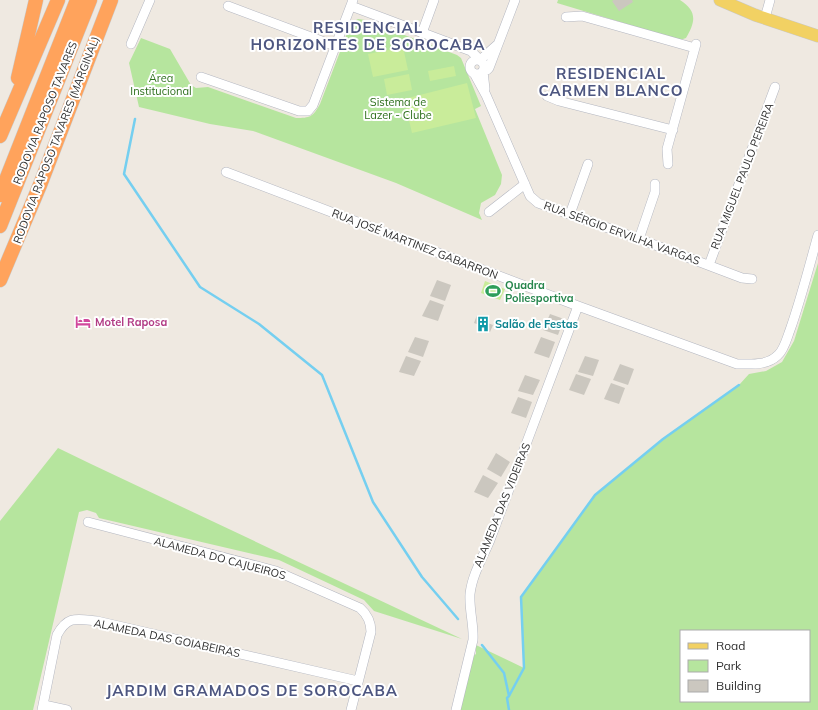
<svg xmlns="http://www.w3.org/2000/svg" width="818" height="710" font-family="Mulish,sans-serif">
  <rect width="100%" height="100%" fill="#efe9e1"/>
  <path fill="#b6e59e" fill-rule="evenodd" d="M558,0h122c17,11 16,21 6,38l-6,2 -123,-37z
    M358,19l7,1 92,35 4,3 20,48 -6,3 27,66 -1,9 -6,11 -14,8 -2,10 3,7 -86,-37 -143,-52 -43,-7 -71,-17 -10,-44 12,-25 29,11 21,36 5,3 12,-1 88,31c14,0 17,-1 24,-14l31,-81z
    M818,263v447h-358l12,-53 4,-3v-9l48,23 -3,-71 74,-102 68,-56 76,-54 10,-11 17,-3 16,-9 12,-21zM681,631h128v70h-128z
    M58,448l33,16 371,175 -88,-28 -10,-11 -85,-40 -180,-42 -3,-5 -9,-3 -8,2 -46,198h-33v-189z"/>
  <path fill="#c9ec9a" d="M403,47l5,23 -35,7 -5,-23z
    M454,66l2,10 -26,5 -2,-10z
    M409,74l3,16 -25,5 -3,-16z
    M467,83l9,35 -64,15 -8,-34z
    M485,281l20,8 -5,11 -19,-7z"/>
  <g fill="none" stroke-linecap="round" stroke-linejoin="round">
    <path stroke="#75cff0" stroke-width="2.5" d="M135,119l-11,55 76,113 59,37 63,51 51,127 49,75 36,42
      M482,645l22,28 5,23 -2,2 2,12
      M509,696l15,-28 -3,-71 32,-44 42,-58 68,-56 76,-54"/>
  </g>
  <path fill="#cbc7bf" d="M614,0h18l1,2 -14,9 -7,-10z
    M437,280l14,5 -6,16 -15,-5z
    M430,300l14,5 -6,16 -16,-5z
    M550,314l14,5 -6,16 -15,-5z
    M477,315l10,4 -2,3 8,3 -3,7 -6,-2 1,-3 -11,-4z
    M415,337l14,4 -6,16 -15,-5z
    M541,337l14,5 -6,16 -15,-5z
    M406,356l15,5 -7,15 -15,-4z
    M585,356l14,4 -6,16 -15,-4z
    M620,364l14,5 -6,16 -15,-5z
    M576,374l15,5 -7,16 -15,-5z
    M525,375l15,5 -7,15 -15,-4z
    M611,383l14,5 -6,16 -15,-5z
    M518,397l14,5 -6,16 -15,-5z
    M496,453l14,9 -9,15 -14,-8z
    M483,475l15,8 -10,15 -14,-6z"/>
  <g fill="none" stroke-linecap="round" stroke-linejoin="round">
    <g stroke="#b4b7c1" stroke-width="10">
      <path id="minor" d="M228,6l107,40
        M351,6l120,45 9,9 18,-16
        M566,17l16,-1 113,32
        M765,18l5,-18
        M422,33l12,-33
        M131,44l19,-44
        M470 67a7 7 0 1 1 14 0a7 7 0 1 1-14 0Z
        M474,73l12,22 44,101 8,7 101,36 103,39 10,1
        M201,77l98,34h9l5,-6 40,-105
        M485,89l-2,-18 4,-1 2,-2 26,-68
        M547,96l12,5 114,29
        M668,164l-1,-15 29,-105
        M226,172l352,134 159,58c14,0 30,2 41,-9 6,-5 9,-17 12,-25 11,-31 19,-63 28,-95
        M489,212l36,-28
        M570,214l18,-50
        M639,239l16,-47v-8
        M709,265l66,-178
        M88,522l188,49 84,37c8,7 11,14 11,24l-20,78
        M44,705l23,5
        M42,710l15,-75c11,-20 20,-16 40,-14l261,60
        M456,710l17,-70c1,-15 -4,-30 -3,-46 2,-19 13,-37 20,-54l88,-234"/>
    </g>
    <g stroke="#c9c9c9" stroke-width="13">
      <path id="major" d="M720,0l35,15 63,21"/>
    </g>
    <g stroke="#c9c9c9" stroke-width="15">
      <path id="highway" d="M18,78l18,-78
        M0,136l58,-136
        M0,195l77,-195
        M0,226l90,-226
        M0,280l40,-95 71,-185"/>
    </g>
    <use href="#minor" stroke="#fff" stroke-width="9"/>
    <use href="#major" stroke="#f2d163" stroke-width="12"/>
    <use href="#highway" stroke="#ffa35c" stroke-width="14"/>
  </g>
  <defs>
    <g id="stadium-bare" transform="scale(1.2)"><path d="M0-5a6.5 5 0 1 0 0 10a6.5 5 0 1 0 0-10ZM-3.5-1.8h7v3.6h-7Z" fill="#2e9e5b" stroke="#fff" stroke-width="2.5" paint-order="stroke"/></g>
    <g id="hotel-bare" transform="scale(1.2)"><path d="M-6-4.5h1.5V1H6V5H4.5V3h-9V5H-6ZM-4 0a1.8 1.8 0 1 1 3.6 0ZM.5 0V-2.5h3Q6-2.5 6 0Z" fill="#d1479c" stroke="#fff" stroke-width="2.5" paint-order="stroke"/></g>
    <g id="building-bare" transform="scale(1.2)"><path d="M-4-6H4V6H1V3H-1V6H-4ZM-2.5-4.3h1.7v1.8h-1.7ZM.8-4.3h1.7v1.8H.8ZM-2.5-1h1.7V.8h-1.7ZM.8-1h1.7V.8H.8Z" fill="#0f9aa8" stroke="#fff" stroke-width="2.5" paint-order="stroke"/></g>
  </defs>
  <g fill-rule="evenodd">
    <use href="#stadium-bare" x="493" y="291"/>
    <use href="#hotel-bare" x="83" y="322"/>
    <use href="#building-bare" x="483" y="324"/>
  </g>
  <g text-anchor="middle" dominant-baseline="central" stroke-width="4" stroke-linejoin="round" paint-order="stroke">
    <g font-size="11" fill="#2c6e1b" stroke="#fff">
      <text x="161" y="78">Área<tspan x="161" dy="13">Institucional</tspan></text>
      <text x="398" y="102">Sistema de<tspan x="398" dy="13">Lazer - Clube</tspan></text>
    </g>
    <g font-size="11" fill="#2e2e2e" stroke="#fff">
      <text transform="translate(45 113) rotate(-68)">RODOVIA RAPOSO TAVARES</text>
      <text transform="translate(56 140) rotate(-69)">RODOVIA RAPOSO TAVARES (MARGINAL)</text>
      <text transform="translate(742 176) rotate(-69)">RUA MIGUEL PAULO PEREIRA</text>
      <text transform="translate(622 233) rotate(20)">RUA SÉRGIO ERVILHA VARGAS</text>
      <text transform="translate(415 244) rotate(21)">RUA JOSÉ MARTINEZ GABARRON</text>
      <text transform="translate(502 505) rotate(-68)">ALAMEDA DAS VIDEIRAS</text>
      <text transform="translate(220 558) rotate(15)">ALAMEDA DO CAJUEIROS</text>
      <text transform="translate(167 638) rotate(12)">ALAMEDA DAS GOIABEIRAS</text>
    </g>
    <g font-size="11" font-weight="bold" fill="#27864d" stroke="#fff" text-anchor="start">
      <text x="505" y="285">Quadra<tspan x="505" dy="13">Poliesportiva</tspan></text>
    </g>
    <g font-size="11" font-weight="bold" fill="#b23c85" stroke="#fff" text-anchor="start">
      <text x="95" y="322">Motel Raposa</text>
    </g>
    <g font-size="11" font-weight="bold" fill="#0d838f" stroke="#fff" text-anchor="start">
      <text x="495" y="324">Salão de Festas</text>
    </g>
    <g font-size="15" font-weight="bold" letter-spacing="1" fill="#4d5680" stroke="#fff">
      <text x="368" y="27">RESIDENCIAL<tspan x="368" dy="17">HORIZONTES DE SOROCABA</tspan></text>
      <text x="611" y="73">RESIDENCIAL<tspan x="611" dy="17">CARMEN BLANCO</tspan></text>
      <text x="252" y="690">JARDIM GRAMADOS DE SOROCABA</text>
    </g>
  </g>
  <rect x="680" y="630" width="130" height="72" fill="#ffffff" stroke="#ababab"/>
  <rect x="688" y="643" width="20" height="6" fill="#f2d163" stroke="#ababab"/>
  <text x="716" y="650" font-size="12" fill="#2e2e2e">Road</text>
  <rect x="688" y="660" width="20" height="12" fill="#b6e59e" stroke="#ababab"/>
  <text x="716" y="670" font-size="12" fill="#2e2e2e">Park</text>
  <rect x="688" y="680" width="20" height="12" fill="#cbc7bf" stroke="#ababab"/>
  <text x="716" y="690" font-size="12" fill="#2e2e2e">Building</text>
</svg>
